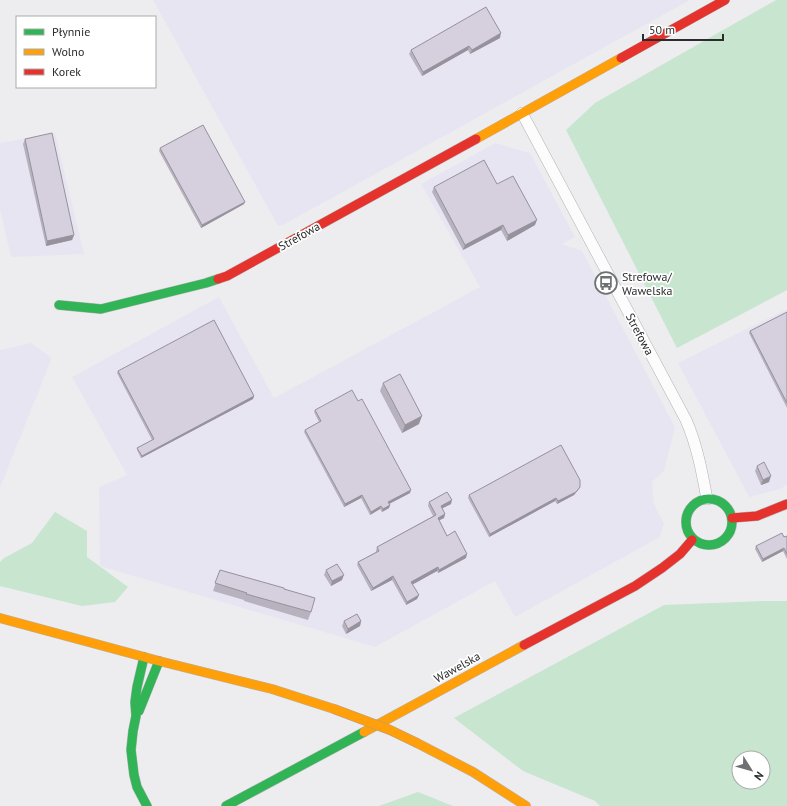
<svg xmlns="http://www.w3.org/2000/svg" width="787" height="806" font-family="'PT Sans',sans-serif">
  <rect width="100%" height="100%" fill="#ededef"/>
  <path fill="#e8e5f2" d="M153,0h537l-407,225 -5,1z
    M55,133l29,121 -73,3 -11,-47v-67z
    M495,143l35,10 45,84 -13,7 20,7 93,176 -11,44 -12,11 2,22 10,20 -4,13 -145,80 -20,-36 -120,66 -275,-81 -1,-79 28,-12 -55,-98 147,-80 55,101 206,-111 -59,-103z
    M787,309v176l-7,4 -31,8 -71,-134z
    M31,343l21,15 -52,130v-138z"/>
  <path fill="#c7e5cf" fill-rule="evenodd" d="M776,0h11v290l-110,58 -111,-218 29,-27z
    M55,512l32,19v26l41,30 -13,15 -33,4 -82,-20v-24l4,-4 28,-15z
    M764,601h23v205h-187l-5,-5 -72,-30 -69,-53 210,-113zM739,758h24v24h-24z
    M418,792l35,14h-74z"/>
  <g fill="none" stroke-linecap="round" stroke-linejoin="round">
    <g stroke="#b3b3b4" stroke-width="12">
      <path id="street" d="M522,113l164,307c11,25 16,52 21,79"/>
    </g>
    <g stroke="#b3b3b4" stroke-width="10">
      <path id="fast" d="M59,305l42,4 105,-26 12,-4
        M686 522a23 23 0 1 1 46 0a23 23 0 1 1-46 0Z
        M144,657l-7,30 -2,15 1,14 -3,15 -2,19 3,25 3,12 10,19
        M139,711l20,-50
        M226,806l138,-74"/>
    </g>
    <g stroke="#b3b3b4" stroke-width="10">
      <path id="slow" d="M476,139l145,-81
        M0,618l159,43 113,28 62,20
        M364,732l160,-87
        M417,743l56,29 53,34"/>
    </g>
    <g stroke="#b3b3b4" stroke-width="10">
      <path id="jam" d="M621,58l104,-58
        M218,279l9,-3 249,-137
        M732,518l25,-2 30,-12
        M524,645l111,-59 27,-18 18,-14 12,-14"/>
    </g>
    <use href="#street" stroke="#fcfcfd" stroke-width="11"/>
    <use href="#fast" stroke="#30b455" stroke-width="9"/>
    <use href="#slow" stroke="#ff9f0a" stroke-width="9"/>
    <use href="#jam" stroke="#e5322d" stroke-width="9"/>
    <g stroke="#a99e99" stroke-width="10" stroke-linecap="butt">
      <path id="slow-bridge" d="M334,709l56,21 27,13"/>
    </g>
    <use href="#slow-bridge" stroke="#ff9f0a" stroke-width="9"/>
  </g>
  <path fill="#b8b2be" d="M500,38l-30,16 -2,-4 -46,26 -13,-22 2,-4z
    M25,139l49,96 -2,5 -26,6 -23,-102z
    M160,148l84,56 -43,24 -42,-77z
    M497,184l38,41 -28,16 -6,-11 -38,20 -31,-58 2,-5z
    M787,312v96l-38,-75 1,-2z
    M118,371l136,25 -1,3 -112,59 -4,-8v-2l15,-8 -35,-67z
    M383,383l36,41 -17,9 -22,-42z
    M315,410l95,83 -21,11 1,1 -1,3 -7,4 -2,-3 -10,6 -9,-17 -17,9 -40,-75 1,-2 14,-8 -5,-10z
    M757,466l12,16 -8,3 -6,-14z
    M578,490l-4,5 -17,9 -2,-3 -66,36 -21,-39 1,-3z
    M429,502l22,2 -9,4 3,6 -1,4 -5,2 8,16 19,22 -28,15 -1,-2 -25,13 7,11 -2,4 -11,6 -14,-25 -21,11 -14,-26 1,-3 18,-10v-1l1,-4 56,-31 -5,-10z
    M787,536v23l-4,-8 -21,11 -7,-13 1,-3 28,-9z
    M220,570l64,19 27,23 -3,8 -64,-19v-1l-31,-9z
    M326,570l16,10 -11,6 -7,-11z
    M344,621h17l-1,5 -14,8 -4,-8z"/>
  <path fill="#96919b" d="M501,33l-1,5 -30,16 2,-4z
    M469,46l-1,4 -46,26 1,-4z
    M245,202l-1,2 -43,24 1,-3z
    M537,220l-2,5 -28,16 1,-6z
    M503,225l-2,5 -38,20 2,-5z
    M74,235l-2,5 -26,6 1,-5z
    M254,396l-1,3 -112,59 1,-2z
    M422,416l-3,8 -17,9 3,-8z
    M771,476l-2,6 -8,3 2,-5z
    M580,487l-2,3 -4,5 -17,9 1,-3z
    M411,490l-1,3 -23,12 1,-3z
    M362,495l-1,3 -17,9 1,-3z
    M556,498l-1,3 -66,36 1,-3z
    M452,500l-1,4 -12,6 2,-4z
    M390,505l-1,3 -7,4 1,-3z
    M381,506l-1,3 -10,6 1,-3z
    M445,514l-1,4 -8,4 2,-4z
    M784,548l-1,3 -21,11 1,-3z
    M467,554l-1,4 -28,15 1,-3z
    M438,567l-1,4 -27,15 1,-4z
    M344,575l-2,5 -11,6 1,-5z
    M393,576l-1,4 -21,11 2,-3z
    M419,595l-2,4 -11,6 1,-3z
    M361,621l-1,5 -14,8 2,-5z"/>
  <path fill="#d6cfdd" stroke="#96919b" d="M486,7l15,26 -29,17 -3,-4 -46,26 -12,-22z
    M203,125l42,77 -43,23 -42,-77z
    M52,133l22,102 -27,6 -22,-102z
    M484,160l13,24 16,-8 24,44 -29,15 -5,-10 -38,20 -31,-58z
    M787,312v91l-37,-72z
    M214,320l40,76 -112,60 -5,-8 17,-9 -36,-68z
    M400,374l22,42 -17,9 -22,-42z
    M352,390l6,11 4,-2 49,91 -23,12 2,3 -7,4 -2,-3 -10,6 -9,-17 -17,9 -40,-74 16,-9 -6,-11z
    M561,445l19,35v7l-4,5 -18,9 -2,-3 -66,36 -21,-39z
    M764,462l7,14 -8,4 -6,-14z
    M447,492l5,8 -11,6 4,8 -7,4 9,18 8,-5 12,23 -28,16 -1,-3 -27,15 8,13 -12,7 -14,-26 -20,12 -15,-26 21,-11 -2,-4 59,-32 -7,-13z
    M782,533l2,4 3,-1v18l-3,-6 -21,11 -7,-13z
    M337,564l7,11 -12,6 -6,-11z
    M220,570l64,18v1l31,9 -4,14 -65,-18 1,-1 -32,-10z
    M357,614l4,7 -13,8 -4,-8z"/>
  <defs>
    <g id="bus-ring" transform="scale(1.15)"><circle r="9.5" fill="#fff" stroke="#6f7071" stroke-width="1.5"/><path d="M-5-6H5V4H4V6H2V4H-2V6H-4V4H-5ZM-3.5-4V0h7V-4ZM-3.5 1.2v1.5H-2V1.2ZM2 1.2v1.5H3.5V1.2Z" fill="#6f7071"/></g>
  </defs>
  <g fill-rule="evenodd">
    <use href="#bus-ring" x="606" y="283"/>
  </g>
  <g text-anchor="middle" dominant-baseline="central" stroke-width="3.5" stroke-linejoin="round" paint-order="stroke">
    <g font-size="12" fill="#2b2c2d" stroke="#fff">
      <text transform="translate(299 236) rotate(-29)">Strefowa</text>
      <text transform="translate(640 334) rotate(62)">Strefowa</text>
      <text transform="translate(457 667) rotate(-29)">Wawelska</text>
    </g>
    <g font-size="12" fill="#2b2c2d" stroke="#fff" text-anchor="start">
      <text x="622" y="276">Strefowa/<tspan x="622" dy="14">Wawelska</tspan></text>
    </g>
  </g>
  <rect x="16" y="16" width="140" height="72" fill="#ffffff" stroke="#aaabab"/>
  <rect x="24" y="29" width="20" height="6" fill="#30b455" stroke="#aaabab"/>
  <text x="52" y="36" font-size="12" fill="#2b2c2d">Płynnie</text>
  <rect x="24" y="49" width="20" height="6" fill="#ff9f0a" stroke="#aaabab"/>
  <text x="52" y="56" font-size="12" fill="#2b2c2d">Wolno</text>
  <rect x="24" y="69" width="20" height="6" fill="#e5322d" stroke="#aaabab"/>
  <text x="52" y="76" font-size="12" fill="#2b2c2d">Korek</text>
  <g transform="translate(751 770) rotate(127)"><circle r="19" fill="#ffffff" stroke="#aaabab"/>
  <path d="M0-3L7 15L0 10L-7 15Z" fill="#6f7071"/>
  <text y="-6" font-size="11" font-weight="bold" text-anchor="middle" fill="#2b2c2d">N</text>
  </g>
  <path d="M643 34v6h80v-6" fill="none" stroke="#2b2c2d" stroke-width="2"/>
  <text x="649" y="34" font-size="12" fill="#2b2c2d" stroke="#ffffff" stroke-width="3" paint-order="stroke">50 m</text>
</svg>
